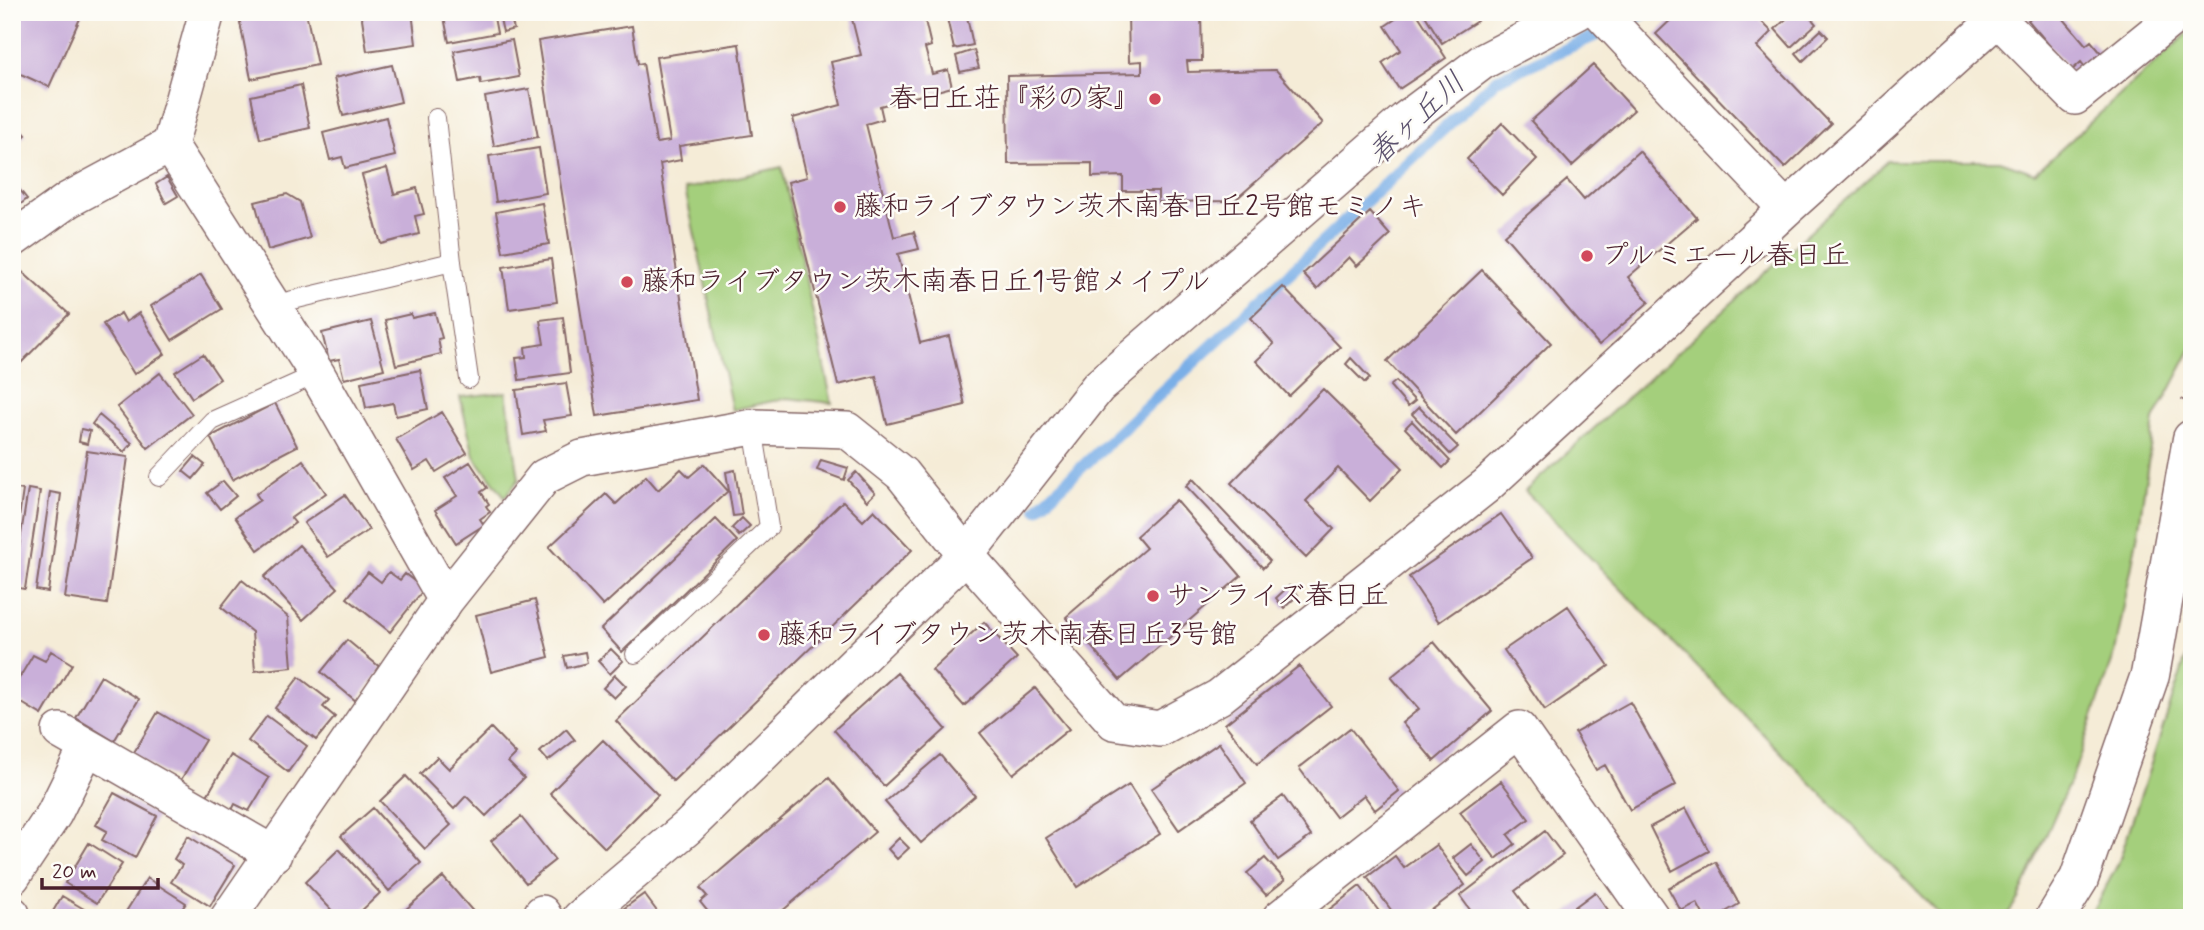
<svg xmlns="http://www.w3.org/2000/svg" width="2204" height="930" font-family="Mynerve,'Klee One',sans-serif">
  <rect width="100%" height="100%" fill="#fdfcf7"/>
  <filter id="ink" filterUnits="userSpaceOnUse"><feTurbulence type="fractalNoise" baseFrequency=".0143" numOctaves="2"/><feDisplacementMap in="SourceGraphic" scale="14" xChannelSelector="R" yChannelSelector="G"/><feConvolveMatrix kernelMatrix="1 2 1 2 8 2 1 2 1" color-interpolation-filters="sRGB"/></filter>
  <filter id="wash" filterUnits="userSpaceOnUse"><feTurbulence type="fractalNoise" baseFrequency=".00686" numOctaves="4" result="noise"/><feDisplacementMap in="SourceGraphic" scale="28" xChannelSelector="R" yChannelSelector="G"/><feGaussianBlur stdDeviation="1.57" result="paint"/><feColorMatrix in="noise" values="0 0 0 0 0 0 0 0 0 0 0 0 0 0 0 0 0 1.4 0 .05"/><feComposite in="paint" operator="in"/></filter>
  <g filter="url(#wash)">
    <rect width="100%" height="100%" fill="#f5ecd7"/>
    <path fill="#a4cf7b" stroke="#777753" stroke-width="2" d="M2192,29v319l-38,72 -16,113 -23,120 -41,119 -56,127 -13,19h-62l-418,-427 363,-330h112l35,12z
      M782,167l50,236 -45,-5 -55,12 -47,-221z
      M506,392l13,87 -14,18 -31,-41 -14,-59z
      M2192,639v279h-103l29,-54z"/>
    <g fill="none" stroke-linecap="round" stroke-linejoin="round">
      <path stroke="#7aafe7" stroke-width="12" d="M1037,509l459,-429 152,-68"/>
    </g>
    <g id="blocks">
      <path fill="#c9afd9" d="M12,12h71l-34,75 -37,-17z
        M238,12h68l11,53 -66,14z
        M361,12h51l4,32 -49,7z
        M443,12h50l4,21 -48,9z
        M861,12h62l8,34 -6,2 7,26 16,-4 4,17 -72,19 3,13 -17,5 28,113 20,-5 5,17 -21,5 22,89 29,-7 16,69 -78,19 -11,-48 -38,9 -50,-203 19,-5 -14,-59 48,-13 -10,-43 30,-7 -10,-40z
        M954,12h12l7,33 -19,4 -8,-35z
        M1128,12h73l1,49h-15l1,11 88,-2 47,53 -89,78 -76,1v-11h-35v-15l-31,1v-14l-84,1 -1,-88 135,-3v-12l-13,1z
        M1406,12h10l30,46 -47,31 -17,-26 19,-13 -16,-24z
        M1423,12h48l6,9 -35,22z
        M1679,12h88l-7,8 12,12 -15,15 74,77 -46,44 -129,-134z
        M1794,12h12l10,12 -25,23 -16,-18z
        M2037,12h21l28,33 5,-4 10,12 -16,14 -4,-5 -10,9 -43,-51z
        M510,16l4,13 -11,3 -3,-13z
        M632,26l6,38 5,-1 13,80 14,-2 -14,-84 83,-13 13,91 -73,11 2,14 -21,4 37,236 -100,16 -59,-375z
        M1821,30l7,7 -25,24 -7,-8z
        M512,40l7,37 -38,7 -1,-6 -20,4 -6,-31z
        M974,50l5,18 -19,4 -4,-16z
        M392,65l9,37 -58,14 -9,-38z
        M1593,65l41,45 -62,56 -41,-45z
        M301,85l9,43 -50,11 -9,-43z
        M529,89l9,48 -44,9 -9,-49z
        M386,117l9,39 -50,12 -3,-11 -12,3 -7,-27z
        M12,119l14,16 -14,12z
        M1502,123l35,36 -35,36 -35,-36z
        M539,148l7,45 -50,9 -7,-46z
        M1639,151l58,67 -69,59 21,25 -50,43 -95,-110 63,-55 17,20z
        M387,168l7,26 23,-6 7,26 -9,2 4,18 -38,10 -19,-69z
        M167,177l11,19 -12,7 -10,-19z
        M12,180l15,19 -15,12z
        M287,194l13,8 10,36 -42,12 -13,-48z
        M542,203l7,41 -46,8 -7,-40z
        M1370,212l20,23 -33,31 -8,-9 -32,32 -14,-15z
        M551,259l6,43 -48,7 -6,-42z
        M19,269l50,45 -57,58v-95z
        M1482,270l69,73 -95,92 -69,-74z
        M201,275l21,34 -50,31 -21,-34z
        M1283,287l57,60 -51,49 -33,-35 18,-17 -23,-26z
        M121,313l5,9 13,-9 26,41 -31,20 -31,-50z
        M435,313l7,25 -4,1 3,15 -45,11 -11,-45 26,-6 1,4z
        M563,317l7,56 -51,7 -3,-22 10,-1 -1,-10 19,-3 -4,-24z
        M371,321l13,48 -40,10 -5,-20 -10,2 -7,-28z
        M203,354l17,25 -28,19 -17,-26z
        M1351,358l19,20 -5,5 -19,-19z
        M420,370l8,39 -32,7 -3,-13 -27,5 -5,-26z
        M160,373l32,41 -44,34 -31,-41z
        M1396,381l19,20 -7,6 -18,-21z
        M566,383l6,33 -29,4 3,11 -23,4 -7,-45z
        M1323,389l80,79 -33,33 -32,-33 -32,33 28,28 -28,29 -75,-75z
        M275,403l22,43 -65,34 -22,-43z
        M1419,407l39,40 -8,7 -38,-40z
        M442,412l25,41 -31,19 -7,-11 -15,9 -18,-31z
        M99,415l33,28 -8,9 -32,-28z
        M1412,421l38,40 -7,7 -38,-40z
        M81,429l9,2 -3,13 -8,-2z
        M87,451l41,6 -21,147 -42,-6z
        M195,457l10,8 -12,14 -10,-8z
        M303,460l23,33 -35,25 4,5 -37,27 -23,-33 25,-17 -4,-6z
        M821,460l27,8 -4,12 -27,-10z
        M470,462l17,26 -6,4 8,12 -3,2 4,6 -10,7 4,6 -28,18 -21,-33 22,-14 -12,-18z
        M704,464l24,27 -125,115 -54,-59 57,-53 10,10 30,-28 12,14 23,-21 8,8z
        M735,470l7,45 -9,1 -7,-44z
        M856,472l19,21 -8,8 -19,-21z
        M1193,479l77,82 -7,7 -77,-82z
        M223,481l13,15 -16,13 -13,-16z
        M12,488l11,2 -9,63h-2z
        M28,489l12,2 -15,98 -12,-2z
        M50,492l11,2 -13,98 -12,-2z
        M345,495l24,35 -41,27 -24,-34z
        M1176,500l65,76 -121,104 -54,-63 80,-69 -10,-12z
        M843,501l20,20 11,-11 38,40 -239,231 -57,-60z
        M1501,514l31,44 -93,64 -30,-45z
        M742,518l8,8 -11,10 -7,-8z
        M716,519l21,22 -115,111 -21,-23z
        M299,545l39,43 -35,32 -39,-43z
        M368,572l13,10 8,-10 11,8 5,-6 19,15 -34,43 -43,-34z
        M242,580l46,37 4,50 -37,4 -3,-39 -31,-25z
        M1289,586l9,9 -14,13 -8,-10z
        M535,600l14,57 -58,15 -15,-57z
        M1568,606l41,60 -64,44 -41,-60z
        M984,622l33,36 -53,48 -32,-36z
        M347,640l35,29 -26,32 -35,-29z
        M1434,642l58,69 -58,50 -32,-38 17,-14 -28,-32z
        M611,649l12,12 -13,13 -12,-13z
        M51,651l21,13 -30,51 -30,-18v-7l21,-35 12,6z
        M585,652l2,11 -20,5 -3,-12z
        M1299,666l32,40 -74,58 -32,-40z
        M897,673l49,56 -62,57 -50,-56z
        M615,675l11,11 -12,12 -11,-10z
        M101,676l38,23 -25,42 -38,-23z
        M299,677l30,23 -6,7 12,10 -19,23 -41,-32z
        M1035,688l34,41 -56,45 -33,-41z
        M1630,702l46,83 -46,25 -25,-45 -9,5 -21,-37z
        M158,712l47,28 -26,43 -46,-29z
        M267,716l40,30 -19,26 -40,-31z
        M491,728l25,26 -8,8 16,16 -38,38 -20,-20 -12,13 -34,-35 17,-17 12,12z
        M1350,728l49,63 -24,19 -11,-15 -28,22 -37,-49z
        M566,729l9,11 -27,21 -8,-9z
        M603,740l55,55 -53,53 -55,-55z
        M1219,743l27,40 -67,47 -28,-41z
        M231,755l38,23 -20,33 -14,-7 -5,10 -25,-15z
        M940,755l35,41 -54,47 -36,-41z
        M406,776l45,49 -26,24 -45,-48z
        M829,778l46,54 -101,86h-61l-13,-16 7,-6 -7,-8z
        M1501,781l28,38 -21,16 7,9 -19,15 -36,-47z
        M1129,785l31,49 -83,53 -31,-49z
        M114,793l43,23 -22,42 -33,-18 5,-9 -11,-6z
        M1283,796l28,40 -33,24 -28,-40z
        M373,808l48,55 -32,28 -48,-55z
        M1686,808l23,43 -37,20 -22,-44z
        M521,817l34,43 -29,23 -35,-42z
        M1545,831l18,24 -48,36 20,27h-59l-16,-22z
        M188,836l47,29 -25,41 -39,-24 11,-17 -8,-6z
        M899,838l10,10 -12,11 -9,-10z
        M89,843l33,21 -25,39 -32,-20z
        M1471,844l14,18 -17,14 -15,-18z
        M1436,845l29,40 -44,33h-15l-2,-3 -7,3 -30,-41 28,-21 9,12z
        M339,849l41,44 -26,25h-15l-34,-36z
        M1265,858l20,22 -19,15 -19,-22z
        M1716,862l23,42 -24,14h-10l-8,-15 -16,8 -13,-23z
        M443,877l34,39 -81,2z
        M147,878l39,25 -10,15h-54z
        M1360,886l24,32h-66z
        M1595,892l19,26h-54z
        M644,894l18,24h-45l-2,-3z
        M62,896l37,22h-50z"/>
    </g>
  </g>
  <g filter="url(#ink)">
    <use href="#blocks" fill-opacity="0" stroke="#866767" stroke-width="2"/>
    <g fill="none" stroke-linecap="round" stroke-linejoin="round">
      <g stroke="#866767" stroke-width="20">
        <path id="service" d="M436,118l16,144 17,117
          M272,305l180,-43
          M159,477l53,-56 105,-47
          M635,654l134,-127 -16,-100"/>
      </g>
      <g stroke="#866767" stroke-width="38">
        <path id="minor" d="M1600,12l186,197
          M1998,19l77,78 105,-85
          M170,145l147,229 129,226
          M12,240l56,-40 102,-55 37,-133
          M60,731l214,123
          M12,877l42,-63 33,-67
          M542,913l3,5
          M12,914l1,4
          M228,918l218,-318 98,-123 38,-19 171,-31 94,3 55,44 64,81 148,167 46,7 59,-32 267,-211 300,-277 219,-197
          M580,918l108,-91 278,-272 132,-168 308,-268 76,-57 96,-50
          M1280,918l239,-189 133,189"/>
      </g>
      <g stroke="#866767" stroke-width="41">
        <path id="tertiary" d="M2055,918l24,-39 71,-204 42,-236"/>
      </g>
      <path stroke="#866767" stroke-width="4.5" stroke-dasharray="2 5" stroke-linecap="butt" d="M2183,401l9,-18"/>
      <use href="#service" stroke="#fff" stroke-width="18"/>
      <use href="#minor" stroke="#fff" stroke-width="35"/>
      <use href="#tertiary" stroke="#fff" stroke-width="38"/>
    </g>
  </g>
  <g fill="#d1495b" stroke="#fdfcf7" stroke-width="2.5">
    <circle cx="1155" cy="99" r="7"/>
    <circle cx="840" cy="207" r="7"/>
    <circle cx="1587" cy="256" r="7"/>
    <circle cx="627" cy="282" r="7"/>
    <circle cx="1153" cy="596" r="7"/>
    <circle cx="764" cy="635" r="7"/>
  </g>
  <g text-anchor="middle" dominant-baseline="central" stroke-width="5" stroke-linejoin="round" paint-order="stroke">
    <g font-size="28" fill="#4a1f2b" stroke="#fdfcf7" text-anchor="start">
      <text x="1141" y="99" text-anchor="end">春日丘荘『彩の家』</text>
      <text x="854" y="207">藤和ライブタウン茨木南春日丘2号館モミノキ</text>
      <text x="1601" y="256">プルミエール春日丘</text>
      <text x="641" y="282">藤和ライブタウン茨木南春日丘1号館メイプル</text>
      <text x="1167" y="596">サンライズ春日丘</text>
      <text x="778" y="635">藤和ライブタウン茨木南春日丘3号館</text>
    </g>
    <g font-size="30" font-style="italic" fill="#5b516d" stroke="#fdfcf7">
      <text transform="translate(1417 119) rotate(-43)">春ヶ丘川</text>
    </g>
  </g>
  <rect width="2204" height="930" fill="none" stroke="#fdfcf7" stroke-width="42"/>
  <path d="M42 878v10h116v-10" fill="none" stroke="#4a1f2b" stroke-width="3.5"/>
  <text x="52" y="878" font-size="21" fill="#4a1f2b" stroke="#fdfcf7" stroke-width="5" paint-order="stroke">20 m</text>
</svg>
